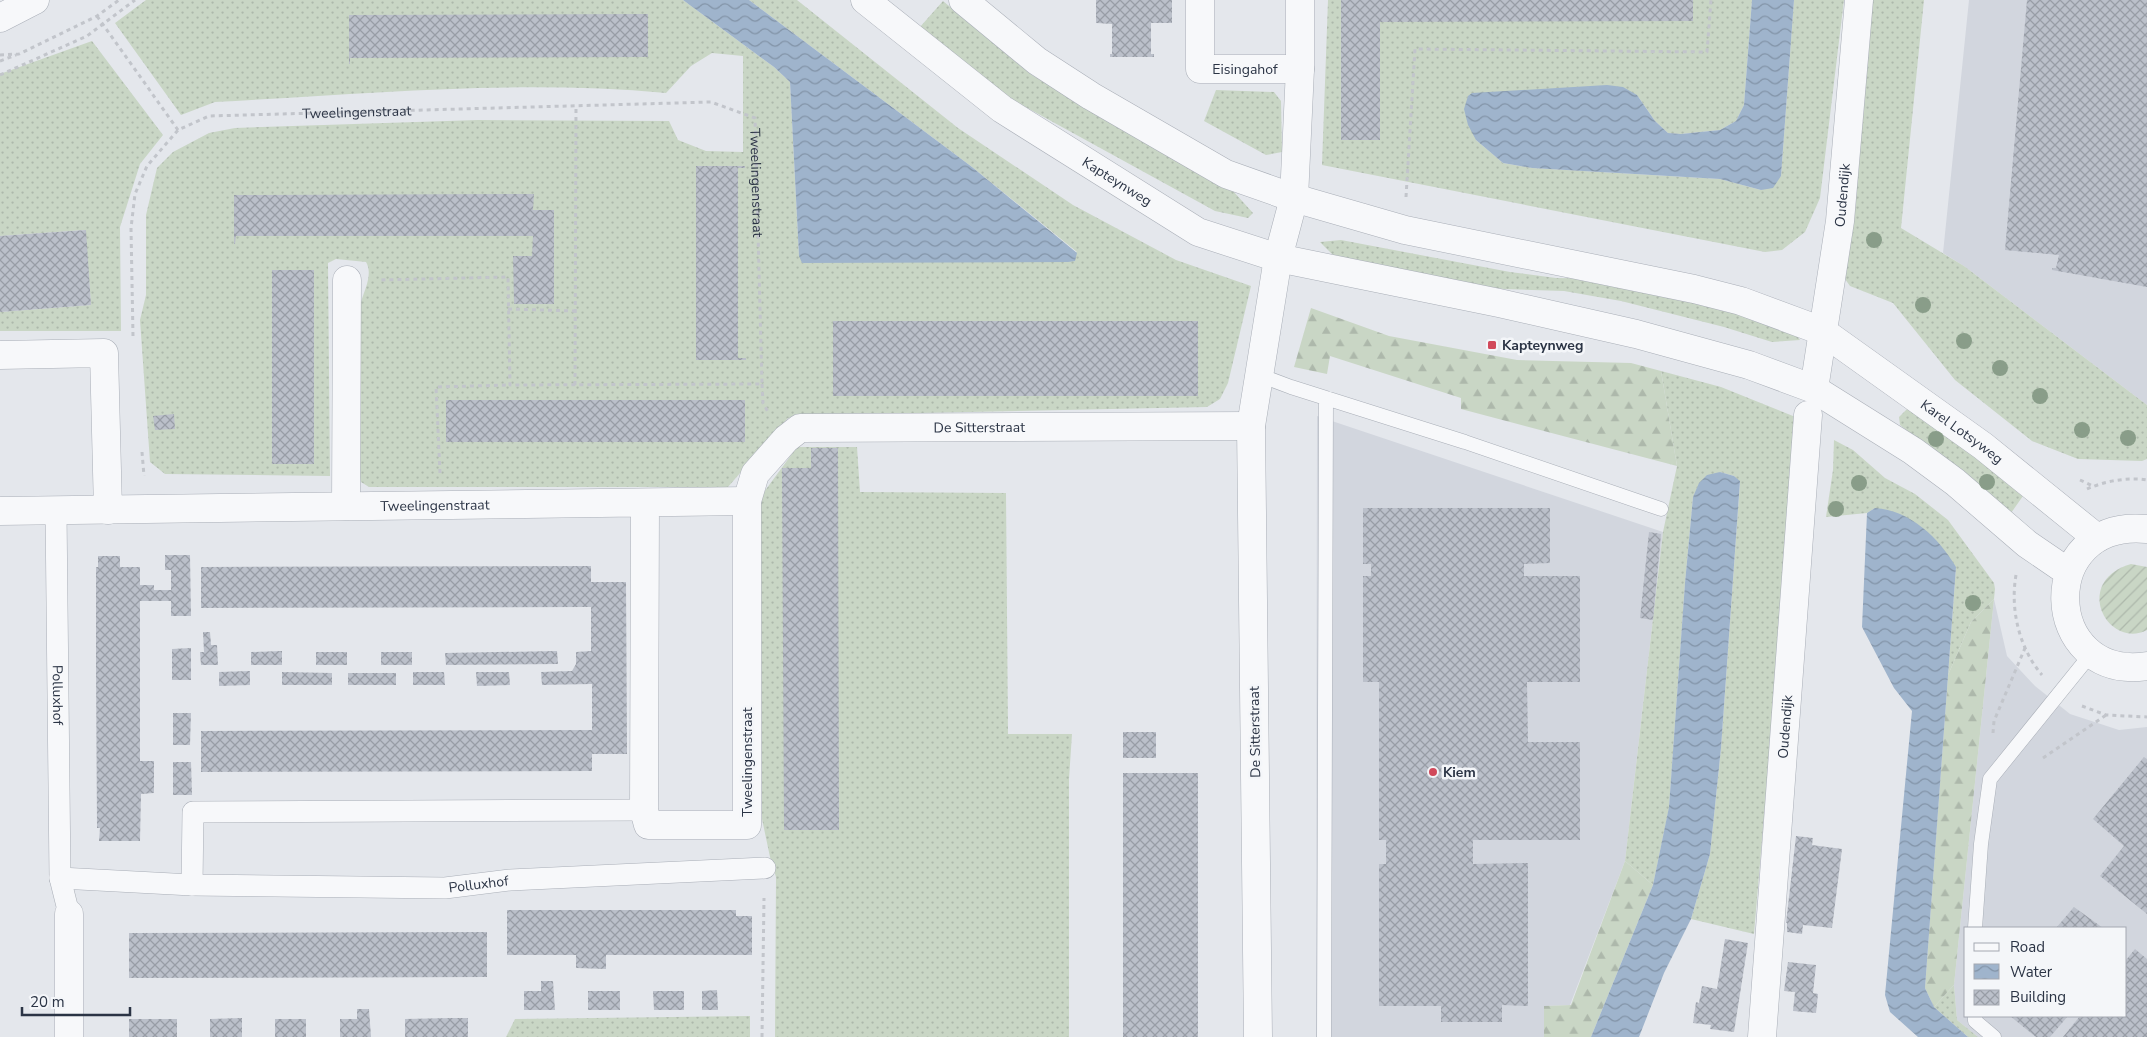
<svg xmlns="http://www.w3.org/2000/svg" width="2147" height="1037" font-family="'Nunito Sans',sans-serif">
  <defs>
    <pattern id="grass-dots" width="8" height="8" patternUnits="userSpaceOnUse" patternTransform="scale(1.25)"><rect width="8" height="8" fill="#c9d6c5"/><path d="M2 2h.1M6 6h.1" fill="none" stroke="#adb8ab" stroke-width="1.8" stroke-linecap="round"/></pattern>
    <pattern id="forest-firs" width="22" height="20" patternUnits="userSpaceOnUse" patternTransform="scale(1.25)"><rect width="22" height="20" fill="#c9d6c5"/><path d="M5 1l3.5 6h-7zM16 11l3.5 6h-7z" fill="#adb8ab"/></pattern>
    <pattern id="garden-furrows" width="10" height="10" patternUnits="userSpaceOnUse" patternTransform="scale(1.25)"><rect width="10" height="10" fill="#c9d6c5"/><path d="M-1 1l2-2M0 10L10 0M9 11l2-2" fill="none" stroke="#adb8ab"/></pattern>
    <pattern id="water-waves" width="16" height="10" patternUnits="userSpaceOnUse" patternTransform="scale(1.25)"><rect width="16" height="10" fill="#9fb4cc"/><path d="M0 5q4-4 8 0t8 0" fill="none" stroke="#8293a7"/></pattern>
    <pattern id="building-cross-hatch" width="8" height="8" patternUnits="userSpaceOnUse" patternTransform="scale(1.25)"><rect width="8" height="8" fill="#bbc0ca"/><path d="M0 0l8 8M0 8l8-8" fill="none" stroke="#989da6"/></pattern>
  </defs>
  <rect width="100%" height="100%" fill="#e4e7ec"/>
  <path fill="#d2d6de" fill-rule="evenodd" d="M1969,0h178v405l-183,-139 -21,-13z
    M1317,416l346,116 -38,329 -55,144 -26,1v31h-228z
    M1994,599l13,57 28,30 35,28 49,16 28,-3v310h-169l-21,-17 -3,-35zM1966,928h160v88h-160z"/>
  <path fill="url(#grass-dots)" d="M146,0h537l91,67 16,15 9,174 278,-4 -105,-85 -223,-167h48l161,128 115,77 103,55 75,26 -23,97 -8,16 -13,8 -384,8 -35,3 -60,69h-359l-8,-5 -4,-18 4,-162c4,-13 12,-28 5,-40l-30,-3 -8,4 2,213 -165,-2 -15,-12 -10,-142 6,-25v-80l11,-47 16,-16 36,-19 26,-5 243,-8 191,1 9,19 28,11 37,1v-96l-31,-3 -21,13 -25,27c-150,-14 -301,1 -451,9l-34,13 -66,-92z
    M1328,0h424l-8,105 -8,16 -16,9 -39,4 -13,-1 -13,-12 -18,-26 -161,45 27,23 29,5 188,11 41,11 20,-14 13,-176h50l-24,198 -15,34 -23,18 -17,2 -443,-87z
    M1868,0h56l-23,228 63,38 183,139v54l-5,2 -64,-2 -46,-18 -77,-61 -62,-77 -43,-17 -5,-7z
    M943,1l89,74 100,60 101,56 20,22 -5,5 -33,-7 -206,-113 -89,-71z
    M92,41l71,94 -23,29 -20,63 1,104h-121v-19l91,-7 -6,-75 -85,6v-162z
    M1216,90l58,2 7,9 1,51 -16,3 -62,-34z
    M1341,240l169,32 46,6 64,1 163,38 17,23 -28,2 -48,-15 -103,-26 -57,-10 -60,-2 -76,-10 -94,-23 -14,-14z
    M1661,371l60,16 77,31 -44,516 -63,-15 19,-65 11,-106 19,-266 -6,-6 -14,-4 -25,21 -2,4 -8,86 -16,225 -16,77 -28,-24 38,-329 14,-66z
    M1908,408l8,1 107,87 -12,17 -4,1 -107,-89 -1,-8z
    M1834,440l19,10 32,28 30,16 33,26 46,63 1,6 -1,10 -23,23 -23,53 8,-108 -81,-59 -8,5 -41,4 7,-47z
    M797,447h60l3,45 146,1 2,241h64l-3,45v258h-294l1,-160 -6,-20 -8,-38 -1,-323z
    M1954,985l3,35 21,17h-10l-34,-30z
    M750,1016v21h-244l9,-18z"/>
  <path fill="url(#forest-firs)" d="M1311,308l78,28 128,24 114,3 30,8 16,95 -216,-57v-11l-131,-42 -3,18 -33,-7z
    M1994,599l-40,386 -20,22 -9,-19 23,-313 23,-53z
    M1625,861l28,24 -62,152h-47v-31l27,-1z"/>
  <path fill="url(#garden-furrows)" d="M2131,564l16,3v63c-39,20 -76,-48 -16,-66z"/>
  <path fill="url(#water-waves)" d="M683,0h66l223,167 105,86 -2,8 -7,1 -266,1 -3,-7 -9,-174 -16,-15z
    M1752,0h42l-13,176 -8,12 -12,2 -41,-11 -188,-11 -29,-5 -27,-23 -8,-15 -4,-16 4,-13 4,-3 135,-8 16,2 14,8 18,26 13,12 13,1 39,-4 16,-9 8,-16z
    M1720,472l14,4 6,5 -19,267 -11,106 -19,65 -27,54 -25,64h-48l62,-152 16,-78 16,-224 8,-86 6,-14 8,-8z
    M1875,508c35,2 64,30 81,59l-31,421 9,19 34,30h-50l-28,-25 -5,-17 27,-284 -18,-23 -32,-61 5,-114z"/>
  <path fill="url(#building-cross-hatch)" d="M1096,0h76v23h-21v31h3v3h-44v-3h2v-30l-16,-1z
    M1341,0h352v21l-313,1v118h-39z
    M2027,0h120v287l-95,-17v-2h4l3,-13 -54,-5z
    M648,14v43l-298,1v6h-1v-49z
    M696,166h49v2h-7v190h8v2h-50z
    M534,194l-1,16h21v94h-40l-1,-48h19l1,-20h-297l-1,8h-1v-49z
    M86,230l5,75 -91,7v-76z
    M272,270h42v194h-42z
    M833,321h365v75h-365z
    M446,400h299v42h-299z
    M174,414l1,15 -20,1 -2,-14z
    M811,448h27l1,382h-55l-2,-362h29z
    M1363,508h187v55l-26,1v12h56v106h-53l1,60h52v98h-107v24l55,-1v143l-26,-1v17h-61v-16h-62v-142h7v-24h-7v-158h-16v-106h8v-12h-8z
    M1649,532l12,2 -8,86 -13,-2z
    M165,555h25l1,61h-20v-15h-31v160h14v32l-13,1 -1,47h-41l1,-13h-3l-1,-163v-98h2v-11h22v11h20v18h14v5h17v-20h-6z
    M591,566v16h35l1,172h-35v17l-391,1v-41l391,-1v-46l-50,1 -1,-13 31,-1 4,-7v-12l15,-1v-44l-390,1v-41z
    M203,632h7l1,13h6l1,20h-17l-1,-13h4z
    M191,648v32h-19v-31z
    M282,651v14h-31v-13z
    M557,651l1,13 -112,1 -1,-12z
    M316,652h31v13h-31z
    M381,652h31v13h-31z
    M250,671v14l-31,1v-14z
    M282,672l50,1v12h-50z
    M413,672h31l1,13h-32z
    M476,672h33l1,13 -33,1z
    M348,673h48v12h-48z
    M173,713h18l-1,32h-17z
    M1123,732h33v26h-33z
    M2144,757l3,2v155l-47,-38 24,-30 -31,-27z
    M173,762h18l1,33h-19z
    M1123,773h75v264h-75z
    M1796,836l17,2 -1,7 30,4 -10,79 -29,-3 -1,9 -15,-2v-9h-1z
    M2074,907l29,21h-47z
    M507,910h229v6h16v39h-146v14l-30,-1v-13h-69z
    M487,932v45l-358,1v-45z
    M1725,939l23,4 -14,89 -24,-3 1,-4 -18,-2 3,-21 3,1 3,-17 15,3z
    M2135,949l12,10v78h-84l17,-21h46v-56z
    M1788,962l28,3 -3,28 5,1 -2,19 -23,-2 2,-19 -11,-1z
    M541,981h12l2,29h-31v-19h17z
    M717,990l1,20h-16v-19z
    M588,991h32v19h-32z
    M653,991h31v19h-30z
    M357,1009h12l2,28h-31v-18h17z
    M2010,1016h58l-18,21h-14z
    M242,1018v19h-32v-18z
    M452,1018h16v19h-63v-18z
    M129,1019h48v18h-48z
    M275,1019h31v18h-31z"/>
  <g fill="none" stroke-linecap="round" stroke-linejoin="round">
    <g stroke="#a9aeb7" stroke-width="15">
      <path id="service" d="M1259,375l32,12 174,55 196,67
        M1975,928l6,-84 9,-65 101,-125
        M1975,1016v5l19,16
        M1324,1037l2,-639"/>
    </g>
    <g stroke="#a9aeb7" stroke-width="22">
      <g id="pedestrian">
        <path id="s2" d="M56,511l4,367 9,36"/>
        <path id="s3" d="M60,878l132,7 253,3 65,-8 255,-12"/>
        <path d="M192,885l1,-73 451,-2"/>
      </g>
    </g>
    <g stroke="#a9aeb7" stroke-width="29">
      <g id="minor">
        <path id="s4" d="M1200,0v69h100"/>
        <path d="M0,355l104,-2 4,157"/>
        <path id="s5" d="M1814,389l26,-168 19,-221"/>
        <path id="s6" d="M747,501l8,-27 31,-35 14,-11 451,-2"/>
        <path d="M346,506l1,-226"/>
        <path id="s7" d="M0,511l747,-10v324h-99l-4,-15 1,-307"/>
        <path d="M69,1037v-123"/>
        <path d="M1258,1037l-7,-611 27,-168 16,-60 6,-129v-69"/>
        <path id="s8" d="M1762,1037l46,-622"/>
      </g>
    </g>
    <g stroke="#a9aeb7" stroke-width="29">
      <g id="tertiary">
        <path id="s9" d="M865,0l137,109 196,123 80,26 221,45 137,31 113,31 65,24 99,62 42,31 72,62 41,28"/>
        <path id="s10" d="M963,0l74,61 54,35 135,78 68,24 111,32 289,59 47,12 81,30 161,115 114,92"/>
        <path d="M0,18l35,-18"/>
        <path d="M2147,529c-112,-11 -106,153 0,137"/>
      </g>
    </g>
    <g stroke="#c2c5cb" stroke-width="3" stroke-dasharray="4 4" stroke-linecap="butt">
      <path d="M97,16l81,114"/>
      <path d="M0,55l19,-1 78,-38 22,-16"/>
      <path d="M0,61l16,-6"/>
      <path d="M0,75l87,-39 48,-36"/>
      <path d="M1406,197l9,-148 292,3 4,-52"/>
      <path d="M508,309l66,2"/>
      <path id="s1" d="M133,336l-2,-108 4,-34 12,-28 31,-36 31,-14 502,-14 44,16 7,266 -252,1 -2,-108 -128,3"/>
      <path d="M762,384l1,19 5,9"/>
      <path d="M575,385l1,-279"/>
      <path d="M142,452l2,24"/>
      <path d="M440,473l-4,-86 74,-2"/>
      <path d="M2080,480l13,6"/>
      <path d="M2087,489c18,-8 40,-12 60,-9"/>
      <path d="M2016,575c-6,34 3,73 26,100"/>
      <path d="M2082,706l24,9 41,2"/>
      <path d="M1993,733l1,-12 31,-73"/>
      <path d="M2043,758l63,-43"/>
      <path d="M762,1037l2,-139"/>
    </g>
    <use href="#service" stroke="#f7f8fa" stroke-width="14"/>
    <use href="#pedestrian" stroke="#f7f8fa" stroke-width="21"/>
    <use href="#minor" stroke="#f7f8fa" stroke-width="28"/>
    <use href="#tertiary" stroke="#f7f8fa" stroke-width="28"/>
  </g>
  <g fill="#899d89">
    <circle cx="1874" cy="240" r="8"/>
    <circle cx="1923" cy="305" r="8"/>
    <circle cx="1964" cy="341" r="8"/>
    <circle cx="2000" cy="368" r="8"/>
    <circle cx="2040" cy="396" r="8"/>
    <circle cx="2082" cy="430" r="8"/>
    <circle cx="2128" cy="438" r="8"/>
    <circle cx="1936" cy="439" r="8"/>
    <circle cx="1987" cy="482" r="8"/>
    <circle cx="1859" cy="483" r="8"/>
    <circle cx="1836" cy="509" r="8"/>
    <circle cx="1973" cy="603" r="8"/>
  </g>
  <g fill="#d1495b" stroke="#f4f6f9" stroke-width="2">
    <rect x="1487" y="340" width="10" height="10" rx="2.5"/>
    <circle cx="1433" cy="772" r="5"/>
  </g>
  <g text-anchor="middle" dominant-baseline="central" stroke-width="5" stroke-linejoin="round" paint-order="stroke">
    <g font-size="14" fill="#2b3445" stroke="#f4f6f9">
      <text stroke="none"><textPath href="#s4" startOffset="114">Eisingahof</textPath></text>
      <text stroke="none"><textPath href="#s1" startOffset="402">Tweelingenstraat</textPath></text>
      <text stroke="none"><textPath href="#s9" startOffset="311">Kapteynweg</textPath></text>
      <text stroke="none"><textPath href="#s1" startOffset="868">Tweelingenstraat</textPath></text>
      <text stroke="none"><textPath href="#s5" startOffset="196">Oudendijk</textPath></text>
      <text stroke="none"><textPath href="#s6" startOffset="272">De Sitterstraat</textPath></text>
      <text stroke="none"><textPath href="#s10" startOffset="1106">Karel Lotsyweg</textPath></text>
      <text stroke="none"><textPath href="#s7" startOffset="435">Tweelingenstraat</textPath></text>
      <text stroke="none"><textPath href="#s2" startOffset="184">Polluxhof</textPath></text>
      <text stroke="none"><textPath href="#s8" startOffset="311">Oudendijk</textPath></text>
      <text transform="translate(1255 732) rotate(-91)">De Sitterstraat</text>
      <text transform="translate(747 762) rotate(-90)">Tweelingenstraat</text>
      <text stroke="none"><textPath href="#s3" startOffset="419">Polluxhof</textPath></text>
    </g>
    <g font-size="14" font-weight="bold" fill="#2b3445" stroke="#f4f6f9" text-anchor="start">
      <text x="1502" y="345">Kapteynweg</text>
      <text x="1443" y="772">Kiem</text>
    </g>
  </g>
  <rect x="1964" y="927" width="162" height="90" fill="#f4f6f9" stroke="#a4a8b1"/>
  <rect x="1974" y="943" width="25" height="8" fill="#f7f8fa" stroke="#a4a8b1"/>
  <text x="2010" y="952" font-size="15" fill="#2b3445">Road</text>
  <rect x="1974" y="964" width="25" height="15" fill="url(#water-waves)" stroke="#a4a8b1"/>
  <text x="2010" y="977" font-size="15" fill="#2b3445">Water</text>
  <rect x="1974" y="990" width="25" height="15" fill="url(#building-cross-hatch)" stroke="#a4a8b1"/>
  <text x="2010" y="1002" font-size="15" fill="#2b3445">Building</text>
  <path d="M22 1007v8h108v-8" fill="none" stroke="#2b3445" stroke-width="2.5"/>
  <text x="30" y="1007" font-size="15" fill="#2b3445" stroke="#f4f6f9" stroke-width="4" paint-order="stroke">20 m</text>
</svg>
